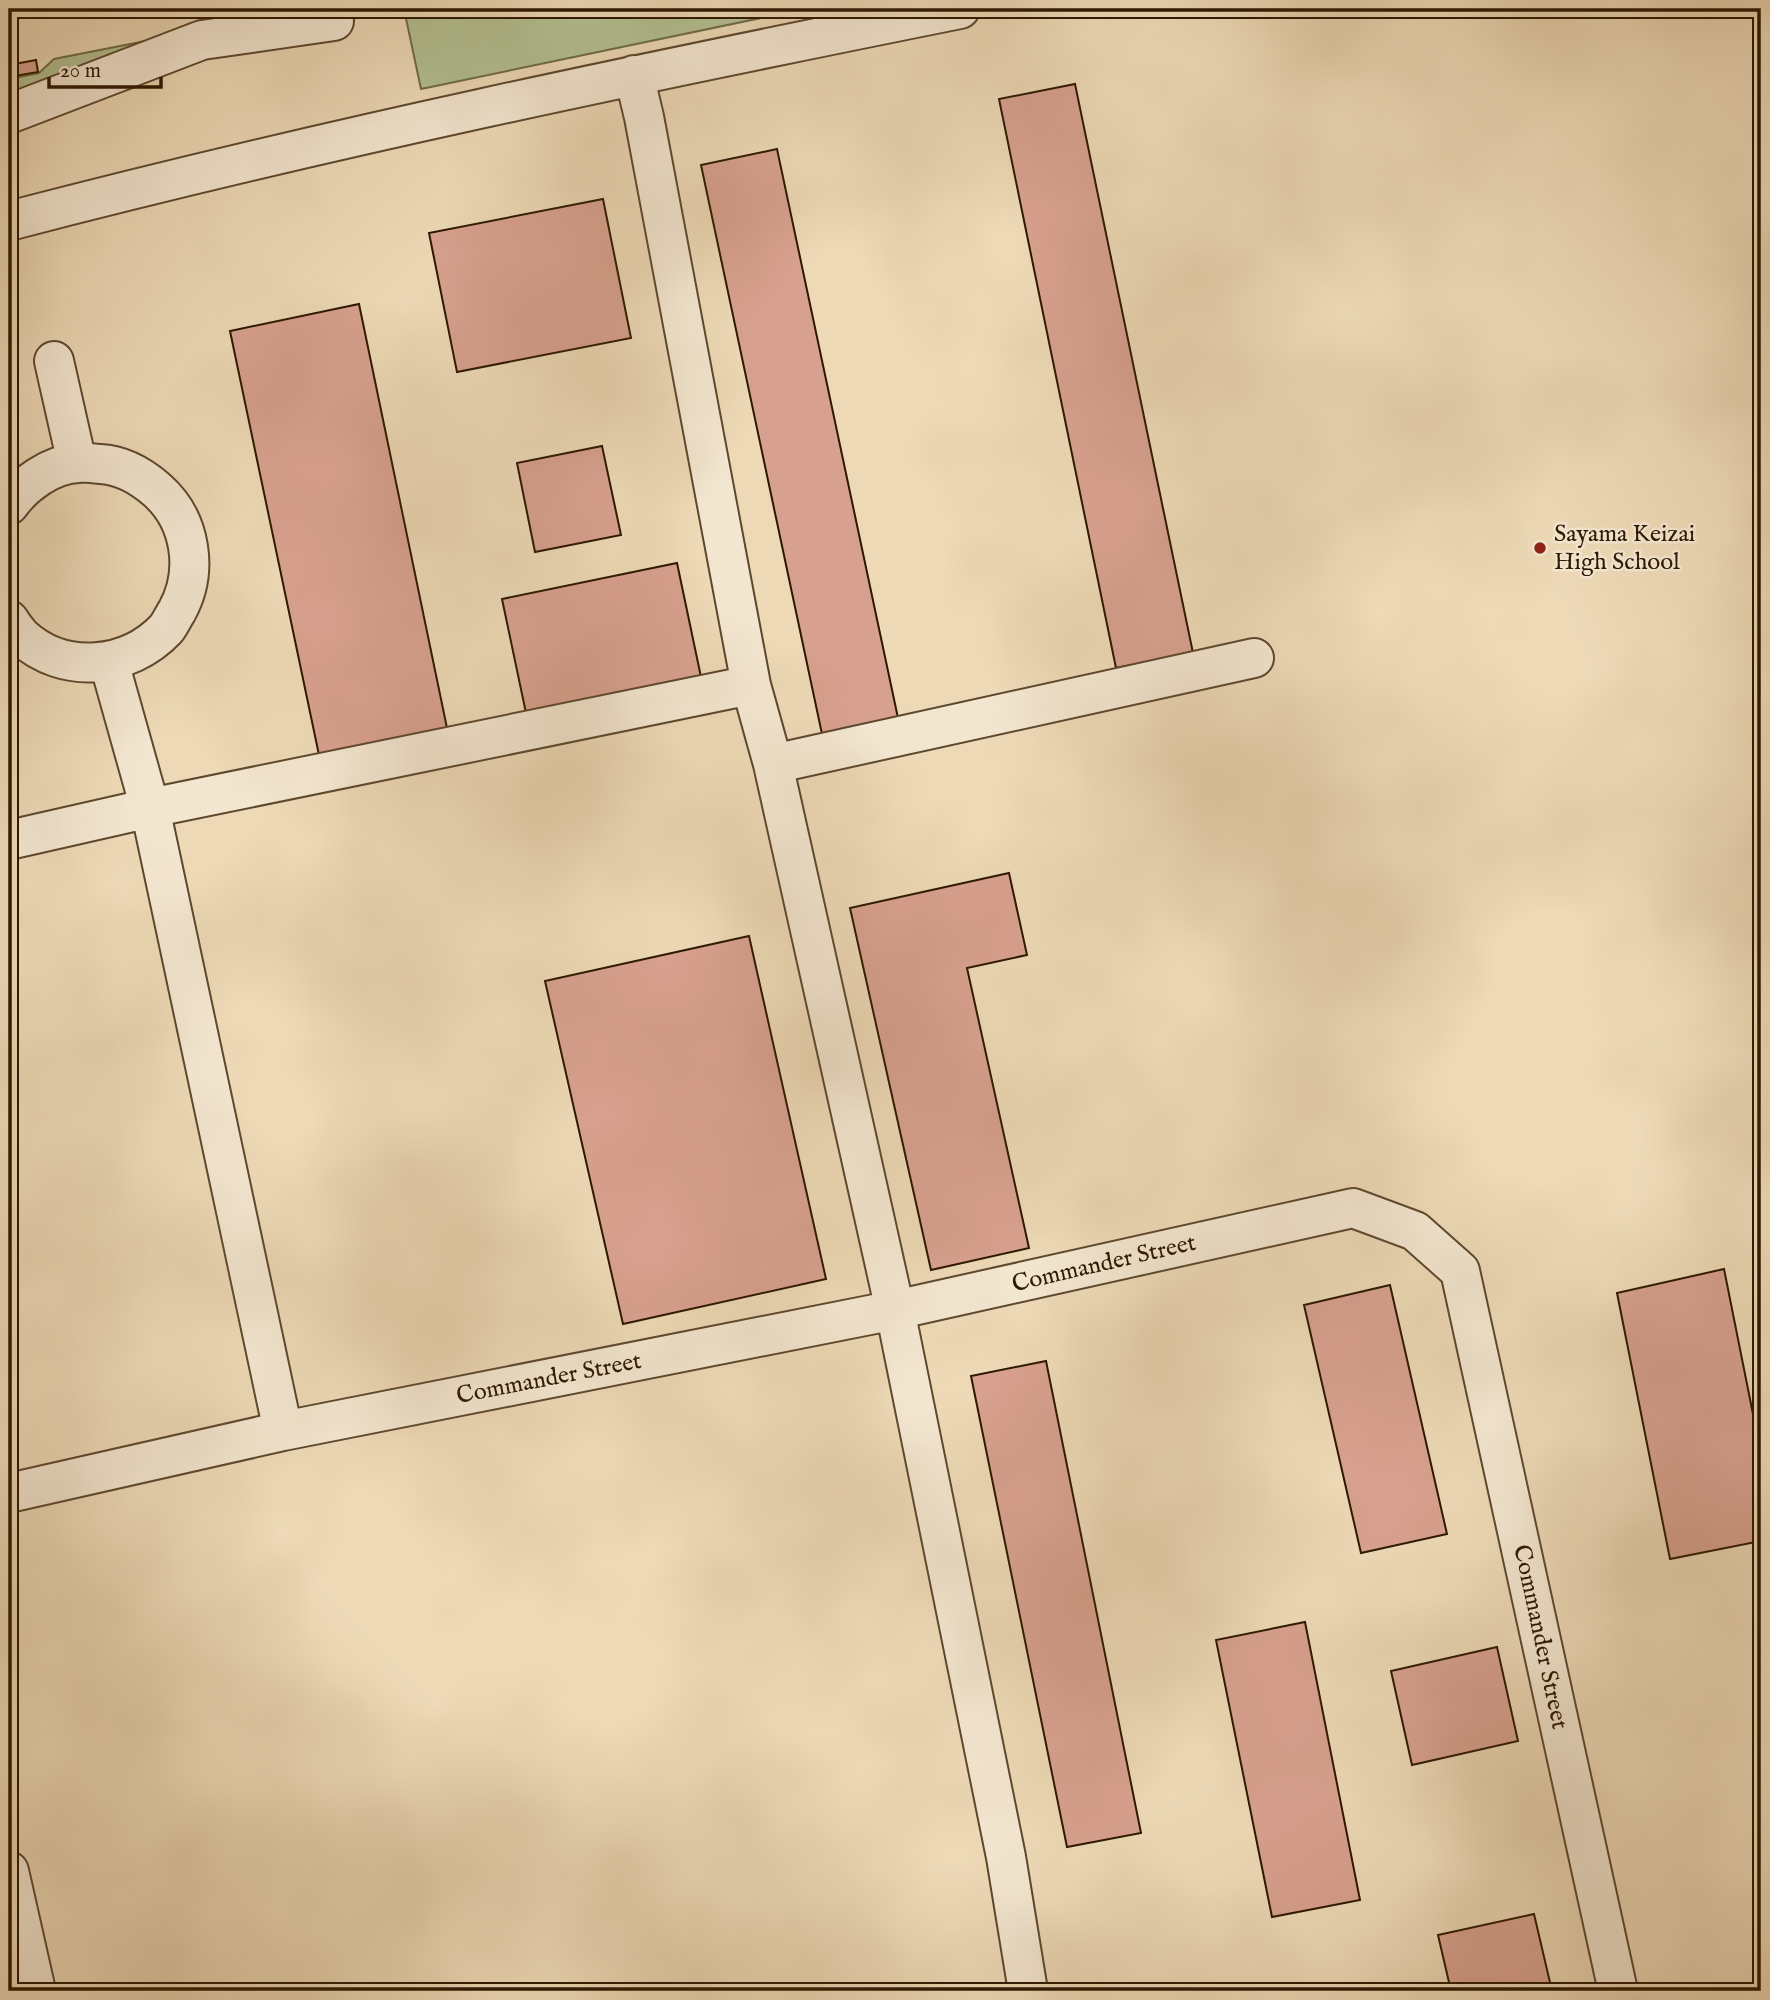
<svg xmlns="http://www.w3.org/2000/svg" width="1770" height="2000" font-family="'IM FELL English',serif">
  <rect width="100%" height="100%" fill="#edd9b6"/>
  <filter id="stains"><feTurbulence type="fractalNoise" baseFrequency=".00286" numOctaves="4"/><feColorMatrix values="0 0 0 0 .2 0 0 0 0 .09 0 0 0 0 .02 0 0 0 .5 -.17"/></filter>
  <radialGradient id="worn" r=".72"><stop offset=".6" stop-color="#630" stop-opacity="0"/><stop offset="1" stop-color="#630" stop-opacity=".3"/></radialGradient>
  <path fill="#b3c092" stroke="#706c4a" stroke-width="2" d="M404,9h400l-383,80z
    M171,36l-162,59v-16l30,-6 15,-14z"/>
  <path fill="#d8a18f" stroke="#2d1801" stroke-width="2" d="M9,18l8,38 -8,2z
    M36,60l2,12 -29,5v-12z
    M1075,84l118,569 -77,15 -117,-569z
    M777,149l121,569 -76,16 -121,-569z
    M603,199l28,139 -174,34 -28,-139z
    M359,304l88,424 -128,27 -89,-424z
    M602,446l19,89 -86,17 -18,-89z
    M677,563l24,114 -175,36 -24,-114z
    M1009,873l18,82 -60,13 62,280 -98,22 -81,-362z
    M749,936l77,343 -203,45 -78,-343z
    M1724,1269l37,185v87l-91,18 -53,-266z
    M1390,1285l57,249 -86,19 -57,-248z
    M1046,1361l95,472 -74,14 -96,-471z
    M1305,1622l55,278 -88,17 -56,-277z
    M1497,1647l21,94 -106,24 -21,-94z
    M1534,1914l18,77h-101l-13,-56z"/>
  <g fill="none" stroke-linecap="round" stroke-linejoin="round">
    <g stroke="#5d482e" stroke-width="42">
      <path id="minor" d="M634,75l10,42 107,568 22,79 122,546 111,547 22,134
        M9,114l193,-74 132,-19 -2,-12
        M9,221c314,-82 632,-148 951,-212
        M54,361l23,102
        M9,505c15,-21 42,-41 70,-42 7,-1 14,0 21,1 22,1 41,12 57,26 34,30 42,81 20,121 -4,6 -7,13 -11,18 -38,40 -102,46 -144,8 -5,-5 -9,-11 -13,-17
        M109,662l41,146 133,623
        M773,764l481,-106
        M9,840l141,-32 601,-123
        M9,1493l274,-62 612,-121 458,-102 62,23 45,40 158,720
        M9,1871l27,120"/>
    </g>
    <use href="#minor" stroke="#f3e6d0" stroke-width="38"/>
  </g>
  <circle fill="#8f2418" stroke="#f3e6d0" stroke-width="2.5" cx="1540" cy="548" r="7"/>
  <g text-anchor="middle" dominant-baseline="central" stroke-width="5" stroke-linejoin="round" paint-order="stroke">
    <g font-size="24" fill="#2d1801" stroke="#f3e6d0" text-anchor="start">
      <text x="1554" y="534">Sayama Keizai<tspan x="1554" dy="28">High School</tspan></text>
    </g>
    <g font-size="24" fill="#2d1801" stroke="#f3e6d0">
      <text transform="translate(1104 1264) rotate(-13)">Commander Street</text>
      <text transform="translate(549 1379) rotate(-11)">Commander Street</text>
      <text transform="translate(1540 1637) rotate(78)">Commander Street</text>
    </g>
  </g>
  <rect width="1770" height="2000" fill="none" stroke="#edd9b6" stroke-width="35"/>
  <rect x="10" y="10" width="1749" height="1979" fill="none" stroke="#2d1801" stroke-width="3.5"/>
  <rect x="18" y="18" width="1735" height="1965" fill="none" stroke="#2d1801" stroke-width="2"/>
  <path d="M49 77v10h112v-10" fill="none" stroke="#2d1801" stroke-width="3.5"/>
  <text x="60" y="77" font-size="21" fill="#2d1801" stroke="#f3e6d0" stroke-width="5" paint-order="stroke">20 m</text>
  <rect width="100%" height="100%" filter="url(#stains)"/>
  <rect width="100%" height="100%" fill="url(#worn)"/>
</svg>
